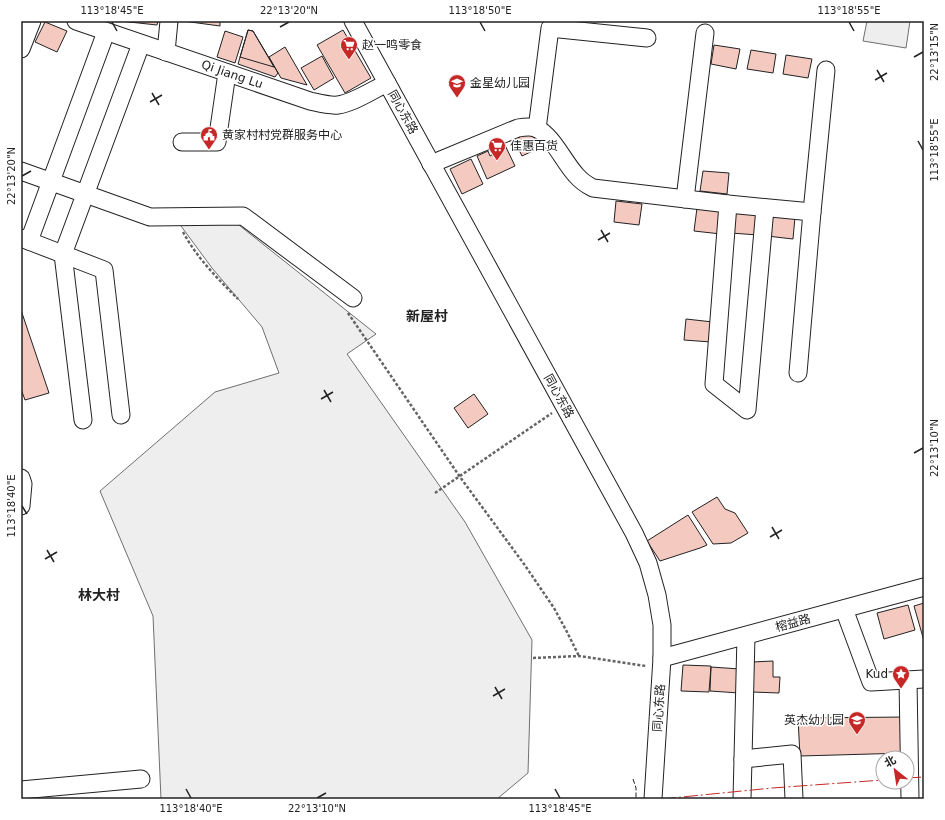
<svg xmlns="http://www.w3.org/2000/svg" width="945" height="820" font-family="'DejaVu Sans','Noto Sans SC',sans-serif">
  <rect width="100%" height="100%" fill="#fff"/>
  <path fill="#eee" stroke="#6f6f6f" d="M867,21h43l-4,27 -43,-7z
    M186,208l34,2 156,124 -29,20 118,168 67,118 -4,133 -31,26h-336l-8,-183 -53,-125 115,-99 64,-19 -17,-46 -50,-59 -31,-42z"/>
  <path fill="#f3c9c0" stroke="#222" d="M120,21h38l-1,4z
    M183,21h37v5z
    M45,22l22,9 -10,21 -22,-10z
    M248,30l5,1 25,42 -3,4 -37,-13z
    M248,30l5,1 21,36 -34,-10z
    M343,30l28,48 -26,15 -28,-48z
    M225,31l18,6 -8,26 -18,-6z
    M714,45l26,4 -4,20 -25,-5z
    M285,47l22,38 -26,-7 -12,-21z
    M751,50l25,4 -3,19 -26,-4z
    M786,55l26,4 -4,19 -25,-4z
    M322,56l12,22 -20,12 -13,-22z
    M531,131l8,17 -17,8 -8,-16z
    M504,143l11,23 -28,13 -10,-23 11,-5 2,5 7,-4 -2,-4z
    M471,159l12,25 -21,10 -12,-25z
    M703,171l26,2 -2,21 -27,-3z
    M616,201l26,3 -3,21 -25,-3z
    M697,208l26,3 -2,23 -27,-3z
    M733,213l27,2 -2,20 -27,-2z
    M769,215l26,2 -2,22 -26,-3z
    M21,310l28,83 -24,7 -4,-11z
    M686,319l27,3 -2,20 -27,-2z
    M474,394l14,20 -20,14 -14,-20z
    M717,497l8,12 10,4 13,20 -17,10 -18,1 -21,-32z
    M688,515l19,30 -7,3 -40,13 -13,-20z
    M924,603v38l-10,-35z
    M908,605l7,25 -31,9 -7,-26z
    M773,661v16h7l-1,16 -27,-1v-30z
    M683,665l28,1 -2,26 -28,-1z
    M711,667l29,2 -1,24 -29,-2z
    M906,717l1,36 -107,3 -2,-38z"/>
  <g fill="none" stroke-linecap="round" stroke-linejoin="round">
    <g stroke="#222" stroke-width="19">
      <g id="minor">
        <path id="s1" d="M76,21l234,80c9,2 19,5 28,4 15,-2 35,-15 49,-22"/>
        <path d="M353,21l281,512 14,30 9,32 5,30v33l-9,141"/>
        <path d="M21,49l11,-28"/>
        <path d="M166,52l3,-31"/>
        <path d="M537,129l13,-101 97,10"/>
        <path d="M182,142h35l10,-69"/>
        <path d="M431,164l87,-36c6,-1 12,-2 18,0 16,7 28,34 40,47 5,6 11,10 17,13l135,16 84,8 -14,161"/>
        <path d="M21,171l129,46 93,-1 110,82"/>
        <path d="M685,199l20,-166"/>
        <path d="M728,204l-14,180 33,26 18,-202"/>
        <path d="M812,212l14,-142"/>
        <path d="M21,238l83,32 17,145"/>
        <path d="M29,241l77,-209"/>
        <path d="M83,420l-20,-166 78,-210"/>
        <path d="M21,478l2,6 -2,22"/>
        <path d="M844,609l27,73 53,-3"/>
        <path d="M662,658l262,-71"/>
        <path d="M908,680l2,119"/>
        <path d="M743,759l49,-5 2,45"/>
        <path d="M21,790l120,-11"/>
        <path d="M742,799l4,-163"/>
      </g>
    </g>
    <path stroke="#646464" stroke-width="2.5" stroke-dasharray="3 2" stroke-linecap="butt" d="M183,232c14,26 35,47 55,67
      M348,313l112,164 64,87 30,44 13,24 12,24
      M435,493l117,-80
      M533,658l46,-2 67,10"/>
    <use href="#minor" stroke="#fff" stroke-width="17"/>
    <path stroke="#222" stroke-width="1" stroke-dasharray="5 2" stroke-linecap="butt" d="M633,779l3,9v11"/>
    <path stroke="#c62828" stroke-width="1" stroke-dasharray="14 3 2 3" stroke-linecap="butt" d="M907,778l17,-1
      M662,799l110,-11 111,-8"/>
  </g>
  <path fill="none" stroke="#222" stroke-width="1.5" d="M112,22l5,9M480,22l5,9M849,22l5,9M280,27l9,-5M914,57l9,-5M877,70l7,12M875,80l12,-7M152,93l7,12M150,102l12,-7M918,141l5,9M22,176l9,-5M601,230l7,12M598,240l12,-7M324,390l7,12M321,399l12,-7M914,453l9,-5M22,506l5,8M772,527l7,12M770,537l12,-7M47,550l7,12M45,559l12,-7M495,687l7,12M493,696l12,-7M186,789l5,9M555,789l5,9M317,798l9,-5"/>
  <defs>
    <g id="supermarket-pin" transform="scale(0.9)"><path d="M0 17L-7.5 6A9.5 9.5 0 1 1 7.5 6Z" fill="#c62828" stroke="#fff"/><path d="M-6-5.5h2.5l.6 2H6L4.5 2H-2.5L-4.4-4H-6ZM-1.5 3.2a1.3 1.3 0 1 0 .1 0ZM3 3.2a1.3 1.3 0 1 0 .1 0Z" fill="#fff"/></g>
    <g id="school-pin" transform="scale(0.9)"><path d="M0 17L-7.5 6A9.5 9.5 0 1 1 7.5 6Z" fill="#c62828" stroke="#fff"/><path d="M0-5L7-2L0 1L-7-2ZM-4 1L0 2.5L4 1V4Q0 6-4 4Z" fill="#fff"/></g>
    <g id="civic-pin" transform="scale(0.9)"><path d="M0 17L-7.5 6A9.5 9.5 0 1 1 7.5 6Z" fill="#c62828" stroke="#fff"/><path d="M-.6-6.5H3V-4.5H.6V-3L4-1V1h2V6H-6V1h2V-1L-.6-3ZM-1.2 2.5V6h2.4V2.5Z" fill="#fff"/></g>
    <g id="sight-pin" transform="scale(0.9)"><path d="M0 17L-7.5 6A9.5 9.5 0 1 1 7.5 6Z" fill="#c62828" stroke="#fff"/><path d="M0-6L1.8-2.2L6-1.7L2.9 1.2L3.7 5.4L0 3.3L-3.7 5.4L-2.9 1.2L-6-1.7L-1.8-2.2Z" fill="#fff"/></g>
  </defs>
  <g fill-rule="evenodd">
    <use href="#supermarket-pin" x="349" y="45"/>
    <use href="#school-pin" x="457" y="83"/>
    <use href="#civic-pin" x="209" y="135"/>
    <use href="#supermarket-pin" x="497" y="146"/>
    <use href="#sight-pin" x="901" y="674"/>
    <use href="#school-pin" x="857" y="720"/>
  </g>
  <g text-anchor="middle" dominant-baseline="central" stroke-width="3" stroke-linejoin="round" paint-order="stroke">
    <g font-size="12" fill="#222" stroke="#fff" text-anchor="start">
      <text x="362" y="45">赵一鸣零食</text>
      <text x="470" y="83">金星幼儿园</text>
      <text x="222" y="135">黄家村村党群服务中心</text>
      <text x="510" y="146">佳惠百货</text>
      <text x="888" y="674" text-anchor="end">Kud</text>
      <text x="844" y="720" text-anchor="end">英杰幼儿园</text>
    </g>
    <g font-size="12" fill="#222" stroke="#fff">
      <text stroke="none"><textPath href="#s1" startOffset="165">Qi Jiang Lu</textPath></text>
      <text transform="translate(403 112) rotate(61)">同心东路</text>
      <text transform="translate(559 396) rotate(61)">同心东路</text>
      <text transform="translate(793 623) rotate(-15)">榕益路</text>
      <text transform="translate(659 708) rotate(-86)">同心东路</text>
    </g>
    <g font-size="14" font-weight="bold" fill="#222" stroke="#fff">
      <text x="427" y="316">新屋村</text>
      <text x="99" y="595">林大村</text>
    </g>
  </g>
  <rect width="945" height="820" fill="none" stroke="#ffffff" stroke-width="44"/>
  <g transform="translate(895 770) rotate(330)"><circle r="19" fill="#ffffff" stroke="#a7a7a7"/>
  <path d="M0-3L7 15L0 10L-7 15Z" fill="#c62828"/>
  <text y="-6" font-size="11" font-weight="bold" text-anchor="middle" fill="#222222">北</text>
  </g>
  <rect x="22" y="22" width="901" height="776" fill="none" stroke="#222" stroke-width="1.5"/>
  <g font-size="10" text-anchor="middle" fill="#222">
    <text x="112" y="14">113°18'45"E</text>
    <text x="289" y="14">22°13'20"N</text>
    <text x="480" y="14">113°18'50"E</text>
    <text x="849" y="14">113°18'55"E</text>
    <text transform="translate(934 52) rotate(-90)" y="4">22°13'15"N</text>
    <text transform="translate(934 150) rotate(-90)" y="4">113°18'55"E</text>
    <text transform="translate(11 176) rotate(-90)" y="4">22°13'20"N</text>
    <text transform="translate(934 448) rotate(-90)" y="4">22°13'10"N</text>
    <text transform="translate(11 506) rotate(-90)" y="4">113°18'40"E</text>
    <text x="191" y="812">113°18'40"E</text>
    <text x="317" y="812">22°13'10"N</text>
    <text x="560" y="812">113°18'45"E</text>
  </g>
</svg>
